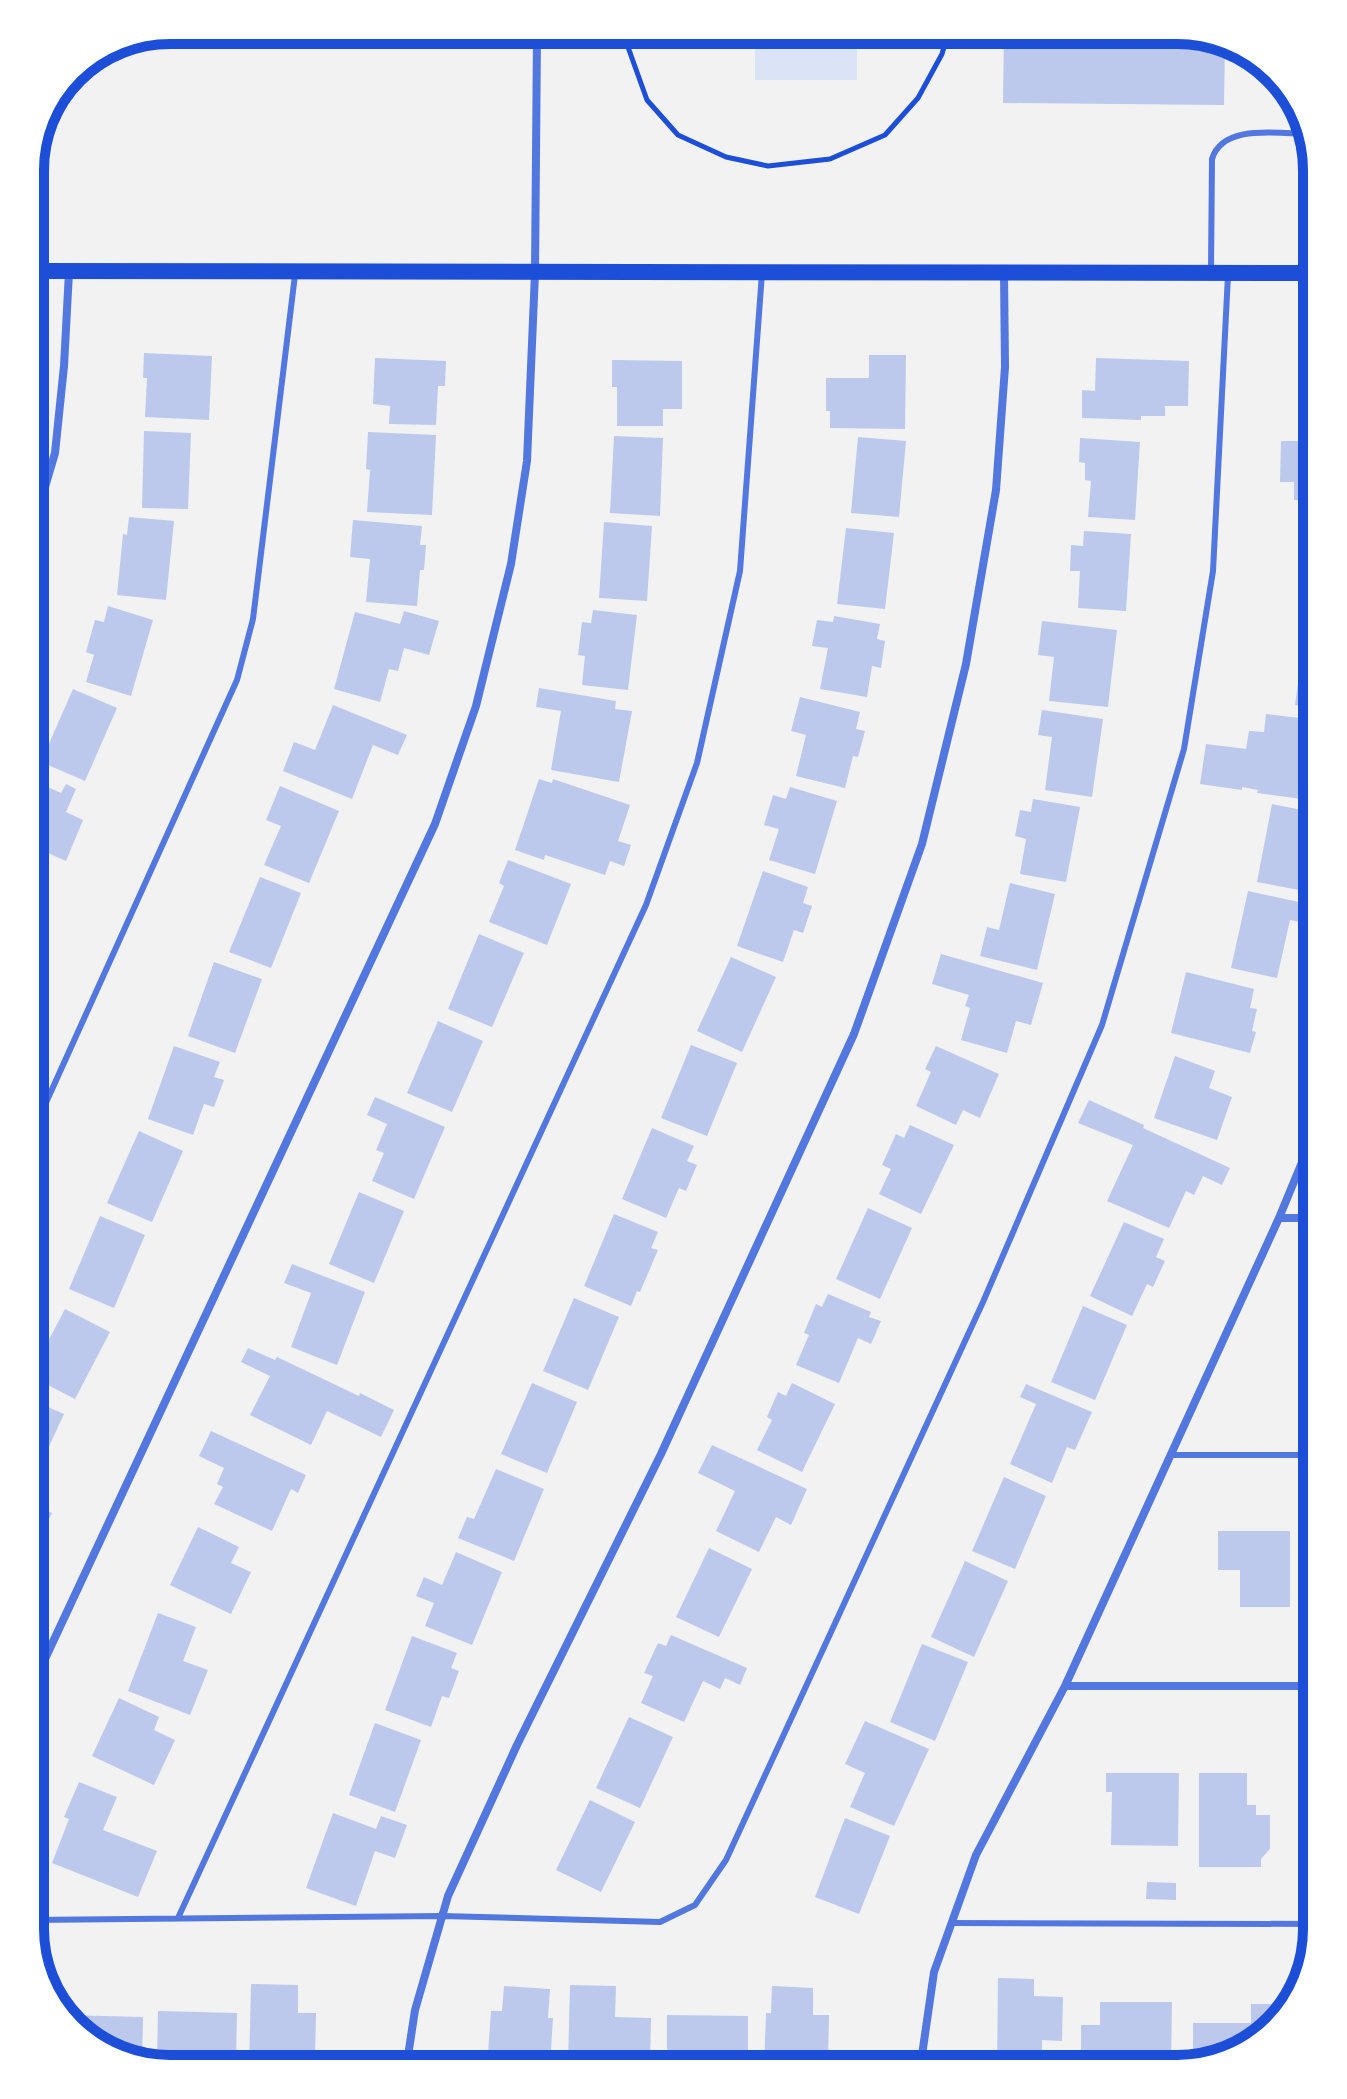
<svg xmlns="http://www.w3.org/2000/svg" width="1347" height="2099" font-family="'Noto Sans',sans-serif">
  <rect width="100%" height="100%" fill="#f2f2f2"/>
  <path fill="#dbe4f7" d="M857,33v47h-102v-46z"/>
  <path fill="#bdc9ec" d="M1187,30l38,13 -1,62 -221,-2 1,-71z
    M144,353l68,3 -3,64 -64,-3 2,-39h-4z
    M869,355h37l-1,74 -75,-1v-17h-4v-33h43z
    M375,358l71,3 -1,25h-7l-2,39 -47,-1 1,-18 -17,-2z
    M1096,358l93,3 -1,45h-23v10h-24v4l-59,-2v-28l13,1z
    M612,360l70,1v48h-19v17h-46v-39h-5z
    M144,431l47,2 -3,76 -46,-1z
    M368,432l68,3 -4,80 -65,-3 3,-42 -4,-1z
    M614,436l49,2 -3,78 -50,-3z
    M858,437l48,4 -7,76 -48,-4z
    M1080,438l60,4 -5,78 -47,-3 3,-36 -6,-1v-17l-6,-1z
    M1281,441h36v79h-8v-19l-15,-1v-18h-14z
    M129,517l45,4 -8,79 -49,-5 6,-61 4,1z
    M353,520l69,6 -2,19h6l-2,25h-4l-3,36 -51,-4 4,-43 -20,-2z
    M604,522l48,4 -5,75 -48,-3z
    M846,528l48,5 -9,76 -48,-5z
    M1084,531l47,3 -5,77 -48,-3 2,-37h-10l1,-26 12,1z
    M1313,532h4v84h-5z
    M108,606l45,14 -22,76 -45,-14 8,-27 -8,-3 9,-32 9,2z
    M593,610l44,5 -9,75 -46,-5 3,-29 -7,-1 4,-33 9,1z
    M404,611l35,10 -10,34 -25,-7 -6,23 -9,-2 -9,33 -46,-13 21,-77 45,12z
    M834,616l46,8 -3,15 8,2 -4,27 -9,-2 -5,31 -47,-8 8,-41 -16,-2 5,-26 16,2z
    M1042,621l75,9 -9,77 -59,-6 5,-44 -16,-2z
    M1306,625l11,2v81l-22,-3z
    M539,688l77,13 -1,8 17,2 -13,71 -68,-12 10,-59 -25,-4z
    M73,689l44,19 -32,73 -44,-19z
    M800,697l60,15 -4,17 9,2 -7,26 -5,-1 -8,32 -49,-12 10,-41 -15,-4z
    M333,705l74,30 -9,20 -25,-10 -21,54 -69,-28 11,-29 21,8z
    M1042,710l61,9 -11,78 -47,-7 7,-53 -14,-2z
    M1266,714l51,6v81l-60,-8 1,-3 -16,-3v3l-42,-6 6,-40 40,5 3,-18 15,1z
    M30,779l31,14 5,-9 10,5 -10,23 17,8 -17,41 -36,-16z
    M539,779l13,4 1,-4 77,26 -12,36 13,4 -7,21 -14,-5 -5,14 -60,-20 -1,5 -29,-10z
    M280,786l59,25 -30,72 -45,-18 17,-39 -15,-6z
    M790,787l47,14 -22,73 -46,-14 10,-31 -15,-4 9,-30 13,4z
    M1033,799l47,8 -14,75 -46,-8 6,-35 -11,-3 5,-26 11,2z
    M1272,804l45,9 -13,78 -47,-9z
    M508,860l63,24 -24,61 -58,-23 15,-36 -5,-3z
    M763,871l45,16 -5,16 9,3 -9,27 -9,-3 -11,32 -46,-16z
    M30,877l13,6 -13,28z
    M260,877l41,16 -30,75 -42,-16z
    M1010,883l45,11 -18,76 -57,-14 7,-29 12,3z
    M1248,891l69,15v20l-27,-6 -13,58 -46,-10z
    M479,934l45,19 -32,74 -44,-18z
    M941,954l102,29 -12,42 -15,-4 -9,32 -46,-13 9,-32 -5,-2 4,-11 -37,-11z
    M731,957l45,20 -34,75 -45,-21z
    M214,962l48,17 -27,74 -47,-17z
    M1186,972l68,17 -4,19 7,1 -5,22 4,1 -6,21 -79,-20z
    M438,1021l45,20 -31,71 -45,-19z
    M691,1045l46,18 -30,73 -46,-18z
    M174,1046l46,16 -6,15 10,3 -10,27 -10,-3 -11,31 -45,-16z
    M936,1046l63,28 -19,44 -17,-8 -7,15 -40,-19 15,-34 -6,-3z
    M1175,1056l40,15 -6,17 23,9 -15,43 -63,-22z
    M375,1097l70,30 -31,72 -42,-18 12,-28 -8,-3 11,-26 -20,-9z
    M1089,1100l55,25 -1,3 87,40 -8,17 -19,-9 -9,19 -8,-4 -17,37 -62,-27 26,-56 -55,-22z
    M910,1125l44,20 -33,69 -42,-20 12,-25 -9,-4 14,-31 8,4z
    M652,1128l42,18 -7,15 10,4 -11,26 -7,-3 -13,30 -44,-19z
    M139,1131l44,20 -31,71 -45,-19z
    M359,1192l45,19 -30,72 -45,-19z
    M868,1208l44,20 -32,71 -44,-20z
    M614,1214l44,18 -7,16 7,2 -18,42 -3,-1 -6,15 -47,-20z
    M100,1216l45,19 -31,73 -45,-19z
    M1124,1222l40,17 -8,18 9,4 -12,26 -6,-3 -15,32 -42,-20z
    M292,1264l73,28 -28,73 -46,-18 20,-54 -27,-10z
    M828,1294l43,18 -2,5 12,4 -10,23 -13,-6 -19,45 -43,-18 13,-30 -5,-2 12,-29 6,3z
    M574,1298l45,19 -31,73 -45,-19z
    M1083,1306l44,19 -32,75 -44,-18z
    M65,1309l45,23 -35,67 -45,-23v-34l14,7z
    M1311,1344h6v47h-7z
    M248,1348l27,12 2,-3 82,39 1,-3 34,17 -13,27 -54,-26 -16,34 -61,-30 20,-39 -29,-14z
    M532,1383l45,19 -30,71 -46,-19z
    M792,1383l43,21 -33,68 -45,-22 15,-30 -5,-3 11,-25 8,4z
    M1026,1384l66,28 -17,38 -8,-3 -15,36 -42,-19 26,-60 -16,-7z
    M30,1399l34,15 -30,65 -4,-2z
    M211,1431l95,44 -8,18 -7,-4 -19,42 -58,-27 9,-17 -6,-3 7,-16 -25,-12z
    M712,1445l95,44 -16,36 -15,-8 -17,35 -43,-21 19,-40 -37,-18z
    M496,1469l48,20 -30,72 -56,-23 9,-21 7,2z
    M1004,1477l42,19 -31,73 -43,-18z
    M30,1503l22,10 -9,18 -13,-6z
    M198,1527l41,20 -8,16 20,9 -20,42 -61,-29z
    M1218,1531h72v76h-50v-37h-22z
    M709,1548l43,21 -33,68 -43,-20z
    M456,1552l46,20 -30,73 -47,-19 9,-23 -18,-7 8,-19 18,8z
    M1307,1557h10v51h-10z
    M965,1561l43,20 -34,76 -43,-20z
    M158,1613l38,14 -13,34 25,9 -18,45 -62,-24z
    M671,1635l76,33 -7,17 -15,-7 -5,11 -17,-8 -19,41 -43,-19 12,-27 -9,-3 14,-30 8,3z
    M412,1636l45,17 -6,15 8,3 -10,27 -7,-2 -11,31 -46,-17z
    M922,1644l46,18 -33,79 -45,-19z
    M119,1698l40,19 -5,13 21,10 -21,45 -62,-29z
    M629,1717l44,20 -33,71 -44,-20z
    M865,1721l64,28 -35,77 -44,-19 15,-34 -20,-9z
    M375,1723l46,17 -26,72 -46,-17z
    M1106,1773h73l-1,73 -67,-1 1,-53h-6z
    M1199,1773h48v32h9v10h14v34l-9,10v8h-62z
    M1300,1775h17v43h-17z
    M79,1782l38,15 -14,33 54,21 -19,46 -86,-34 17,-44 -5,-2z
    M590,1800l45,22 -34,70 -45,-22z
    M333,1813l43,16 5,-13 26,9 -12,33 -20,-7 -19,55 -50,-18z
    M845,1818l45,18 -31,78 -44,-17z
    M1147,1882l29,1v17l-30,-1z
    M998,1978l36,1v17l29,1 -1,44 -20,-1v29h-45z
    M251,1984l47,1v28h18l-1,47h-41v9h-25z
    M570,1985l46,1 -1,31 36,1 -1,47 -34,-1v5h-31v-5l-17,-1z
    M504,1986l46,3 -2,29h5l-3,48 -38,-2v5l-25,-1 4,-57h11z
    M772,1986l41,2v27h16l-1,46 -40,-1v9l-24,-1 2,-55h5z
    M1100,2002h72l-1,67h-90v-44h19z
    M1251,2004h29v15l-41,35 -46,11v-42h58z
    M158,2011l79,2 -1,49 -79,-1z
    M66,2015l77,2 -1,45 -49,-16z
    M667,2015l81,1v47l-40,-1v7h-24v-8h-17z"/>
  <g fill="none" stroke-linecap="round" stroke-linejoin="round">
    <path stroke="#1d4ed8" stroke-width="5" d="M624,36l23,64 31,35 48,22 42,9 62,-7 55,-24 33,-37 24,-44 6,-21"/>
    <path stroke="#5277de" stroke-width="6" d="M1211,271l1,-112c11,-36 67,-25 97,-25
      M30,1138l207,-458 16,-61 42,-344
      M1172,1455h145
      M178,1918l468,-1013 51,-142 43,-192 22,-298
      M30,1920l412,-4 218,6 35,-17 31,-45 257,-558 119,-277 82,-276 29,-178 15,-296
      M951,1923l366,1"/>
    <path stroke="#5277de" stroke-width="8" d="M30,538l25,-85 9,-87 5,-94
      M1279,1218h38
      M1065,1686h252
      M30,1691l405,-867 41,-118 35,-142 16,-103 8,-188 2,-237
      M406,2069l9,-59 33,-114 69,-151 144,-291 193,-420 68,-190 44,-180 30,-174 9,-123 -1,-94
      M920,2069l14,-97 42,-117 89,-169 214,-468 38,-92"/>
    <path stroke="#1d4ed8" stroke-width="16" d="M30,271l1287,2"/>
  </g>
  <path d="M0 0H1347V2099H0ZM170 44H1177A126 126 0 0 1 1303 170V1929A126 126 0 0 1 1177 2055H170A126 126 0 0 1 44 1929V170A126 126 0 0 1 170 44Z" fill="#fff" fill-rule="evenodd"/>
  <path fill="none" stroke="#1d4ed8" stroke-width="10" d="M170 44H1177A126 126 0 0 1 1303 170V1929A126 126 0 0 1 1177 2055H170A126 126 0 0 1 44 1929V170A126 126 0 0 1 170 44Z"/>
</svg>
